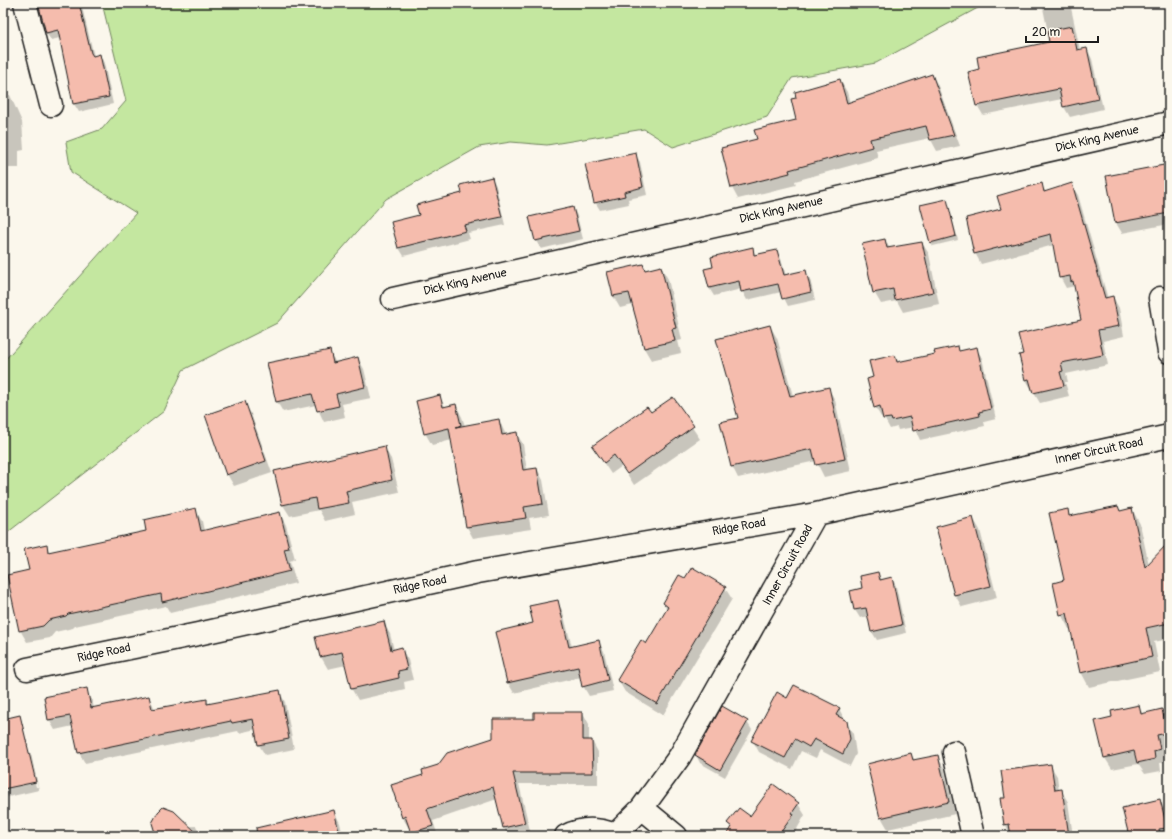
<svg xmlns="http://www.w3.org/2000/svg" width="1172" height="839" font-family="Pangolin,sans-serif">
  <rect width="100%" height="100%" fill="#fbf7ec"/>
  <filter id="ink" filterUnits="userSpaceOnUse"><feTurbulence type="fractalNoise" baseFrequency=".025" numOctaves="2"/><feDisplacementMap in="SourceGraphic" scale="8" xChannelSelector="R" yChannelSelector="G"/><feConvolveMatrix kernelMatrix="1 2 1 2 8 2 1 2 1" color-interpolation-filters="sRGB"/></filter>
  <g filter="url(#ink)">
    <path fill="#c4e7a0" stroke="#70825e" d="M102,3h885l-111,60 -84,15 -25,39 -94,30 -29,-18 -97,16 -36,-3 -32,5 -93,52 -109,124 -94,47 -19,41 -161,125v-174l133,-149 -65,-41 -5,-30 36,-13 24,-28z"/>
    <path fill="#0003" d="M39,3h42l13,53 6,-1 4,8 9,41 -34,8 -5,-8 -14,-66 -9,2 -5,-7z
      M1042,3h28l10,47 7,-1 5,10 11,50 -33,8 -6,-10 -2,-8 -79,16 -6,-10 3,-35 70,-27z
      M1149,3h14v2z
      M932,75l6,11 22,60 -23,5 -7,-13 -54,12 2,8 -83,23 1,4 -58,14 -6,-11 26,-49 40,-18 42,-41 7,12 3,11z
      M3,95h7l12,27 2,28 -5,1v17h-16z
      M635,154l5,8 7,33 -19,4 1,5 -29,6 -5,-8z
      M1169,165v66l-5,-6 -42,8 -6,-10z
      M492,178l4,8 9,39 -37,8 2,6 -66,17 -5,-8 -7,-25 28,-7z
      M1041,185l5,7 25,-7 7,10 30,104 5,-2 6,11 5,28 -21,5 5,24 -42,9 2,8h-3l4,14 -29,7 -14,-23 56,-59 -7,-35 -9,2 -6,-11 -6,-32 -73,19 -6,-11 27,-43z
      M947,200l11,40 -25,6 -2,-4z
      M573,208l4,8 6,23 -42,10 -5,-8 -6,-23z
      M885,240l5,9 32,-6 7,11 10,50 -36,8 -6,-11 -16,3 -7,-12z
      M752,248l4,8 21,-5 4,8 5,17 19,-5 5,8 5,21 -27,6 -7,-14 -34,8 -6,-11 -27,7 -5,-8 5,-20z
      M643,265l3,6 15,-4 7,12 14,61 -4,1 3,12 -30,7 -7,-12 -11,-43 -13,3 -7,-12 -5,-23z
      M770,326l7,12 16,58 35,-8 7,12 16,71 -27,6 -8,-16 -78,17 -6,-12 8,-47z
      M957,347l3,5 16,-4 6,10 14,61 -12,3 1,4 -65,14 -6,-13 -16,3 -1,-3 -7,2 -7,-13 -2,1 -6,-10 -1,-29 21,-22 4,7 37,-8z
      M329,351l7,12 22,-5 6,11 7,29 -29,6 3,13 -21,5 -8,-17 -33,7 -6,-10z
      M439,396l7,12 10,-3 6,12 3,9 34,-6 7,15 10,-2 7,11 4,27 10,-2 6,11 6,35 -20,3 2,11 -58,9 -6,-11 -15,-87 -20,5 -7,-12z
      M672,398l28,41 -66,46 -12,-19 -11,8 -18,-27 57,-33z
      M244,402l7,12 21,59 -38,13 -7,-12z
      M384,447l7,12 8,33 -47,10 3,12 -30,7 -6,-11 -29,6 -7,-11z
      M1118,507l3,5 11,-3 8,15 9,41 20,-22v96l-15,3 6,30 -71,15 -8,-15 -10,-43h-2l-8,-15 4,-33 2,-71 4,7z
      M195,510l7,11 2,10 76,-18 6,12 9,34 -5,2 6,22 -126,30 -4,-7 -91,20 -2,2 -18,4 -5,6 -23,4 -7,-12 10,-59 16,-26 4,8 97,-21z
      M973,518l7,12 17,68 -35,9 -7,-12 -18,-68z
      M878,573l4,7 10,-2 4,8 10,47 -29,7 -5,-8 -3,-16 -9,2 -5,-8 -4,-19 13,-2z
      M685,580l40,8 7,11 -69,116 -38,-23 -7,-12 28,-35 21,-35 -3,-7z
      M557,601l6,11 9,35 26,-6 6,10 9,40 -24,5 -6,-10 -2,-9 -67,16 -6,-10 -12,-51 38,-8z
      M383,622l7,12 4,16 7,-2 7,12 5,20 -9,2 1,7 -47,11 -7,-12 -5,-23 -18,4 -7,-12 -5,-19z
      M86,690l6,10 2,8 55,-11 6,12 51,-9 3,4 70,-13 6,11 9,47 -29,6 -6,-10 -3,-16 -17,4 -1,-2 -153,32 -6,-10 -6,-27 -18,4 -6,-10 -4,-22z
      M788,699l51,10 14,25 3,20 -6,12 -30,-16 -4,8 -15,-7 -9,18 -33,-17 -6,-11z
      M1138,706l5,8 18,-4 7,12 1,24 -6,1 3,14 -6,2 1,8 -16,3 -7,-10 -26,5 -7,-11 8,-40z
      M583,713l6,11v17h3l6,11v32h-79l12,51 -23,1 -4,-8 -7,-29 -64,22 5,15h-24l-12,-19 22,-42 15,-9 96,-46z
      M3,720l23,27 10,40h2l-9,-36 2,3 8,36 -31,7 -4,-8z
      M747,722l5,8 -27,47 -25,-14 -4,-8z
      M911,754l4,7 22,-5 7,12 11,46 -67,15 -7,-12z
      M1050,765l7,11 2,15 2,-1 7,12 5,34h-61l-7,-12 1,-25z
      M1160,800l4,8 5,28h-39z
      M798,804l7,11 -12,21h-66l5,-7 -4,-6z
      M334,811l6,12 3,13h-59z
      M196,826l6,10 -53,-1 6,-7z"/>
    <path fill="#f5bcad" stroke="#1c1c1c" d="M38,3h41l12,50 2,3 7,-2 9,43 -36,7 -15,-74 -12,3z
      M1072,26l5,24 10,-2 11,51 -35,8 -4,-18 -83,17 -8,-34 11,-3 -2,-12 72,-15 -2,-11z
      M932,74l22,61 -24,5 -4,-14 -56,13 2,8 -83,23 1,3 -59,15 -10,-40 36,-9 -3,-9 42,-10 -5,-21 5,-1 -1,-6 45,-13 7,24z
      M636,153l7,34 -19,5 1,4 -31,7 -9,-39z
      M1169,164v49l-54,10 -9,-47z
      M492,177l10,40 -38,8 2,6 -68,17 -7,-26 28,-7 -3,-10 46,-12 -2,-8z
      M1042,183l2,9 28,-9 33,115 8,-2 6,30 -21,4 5,25 -42,8 2,8 -3,1 4,14 -31,7 -4,-14 -4,1 -6,-25 4,-1 -5,-20 63,-14 -8,-39 -2,1 -1,-6 -11,2 -8,-44 -77,20 -8,-36 35,-9 -4,-13z
      M947,199l9,37 -26,7 -10,-38z
      M573,207l6,24 -44,10 -6,-24z
      M885,239l2,9 35,-6 11,50 -38,8 -2,-11 -20,4 -11,-49z
      M753,247l1,8 23,-5 7,25 22,-5 5,22 -29,7 -4,-15 -37,8 -2,-11 -30,7 -5,-19 9,-2 -2,-10z
      M643,264l2,6 16,-4 15,62 -4,1 3,12 -31,7 -15,-55 -16,3 -6,-24z
      M770,325l20,71 39,-9 16,72 -29,6 -4,-16 -81,18 -11,-45 18,-4 -22,-79z
      M958,346l1,5 18,-4 14,62 -12,3 1,4 -67,15 -3,-14 -18,4 -1,-3 -8,1 -3,-13 -6,2 -7,-29 6,-2 -4,-16 26,-6 2,7 38,-8 -1,-3z
      M330,350l3,13 25,-6 7,30 -29,7 3,12 -22,5 -5,-17 -36,8 -9,-39z
      M440,395l3,12 13,-3 5,21 -5,2 43,-8 3,16 15,-3 6,38 14,-2 6,36 -19,3 2,11 -60,9 -17,-99 -25,6 -8,-33z
      M673,397l21,29 -67,48 -13,-19 -10,8 -12,-17 55,-39 4,5z
      M245,401l21,60 -40,14 -21,-60z
      M385,446l7,34 -46,11 3,12 -32,6 -2,-11 -33,7 -8,-34z
      M1118,506l2,5 12,-3 13,59 24,-25v81l-23,5 6,29 -72,16 -13,-60 -7,2 -7,-32 11,-3 -15,-67 19,-4 1,7z
      M196,508l5,23 79,-19 9,36 -5,1 6,22 -128,31 -1,-8 -93,20 -2,2 -17,4 -6,6 -24,5 -12,-56 22,-5 -5,-21 23,-5 1,8 98,-21 -2,-11z
      M973,517l18,69 -37,9 -18,-68z
      M692,567l34,20 -69,117 -40,-24 24,-40 5,4 22,-37 -5,-4 16,-28 6,3z
      M878,572l2,8 12,-3 10,48 -31,7 -5,-24 -12,2 -4,-19 12,-3 -2,-12z
      M558,600l11,47 30,-7 9,40 -26,7 -4,-20 -71,16 -12,-51 38,-9 -4,-17z
      M384,621l7,29 11,-3 5,22 -9,2 1,7 -48,11 -9,-37 -22,5 -5,-20z
      M794,685l46,23 -4,7 11,6 3,18 -7,15 -29,-15 -5,8 -14,-8 -10,19 -34,-17 26,-49 10,6z
      M87,688l4,20 58,-12 3,13 55,-10v5l73,-14 9,49 -31,6 -5,-26 -21,4 -1,-2 -153,32 -8,-37 -22,4 -4,-23z
      M1139,705l2,9 21,-5 5,24 -10,2 3,14 -6,2 1,8 -18,4 -3,-12 -30,7 -9,-37 17,-4 -1,-6z
      M722,706l26,15 -28,49 -25,-15z
      M534,712h49v28h9l1,33h-80l12,50 -22,5 -10,-41 -66,22 6,17 -22,7 -6,-17 -3,2 -11,-33 32,-10 -1,-5 16,-5 9,-12 46,-15v-19h41z
      M20,715l16,67 -33,7v-70z
      M911,753l2,7 25,-5 11,47 -69,16 -13,-54z
      M1051,764l4,26 7,-1 7,47h-58l-2,-12 -5,1 -4,-27h5l-4,-27z
      M773,784l26,19 -7,10 2,1 -16,22h-52l6,-9 -5,-4 12,-15 11,8z
      M1160,799l7,29 -8,1 1,7h-31l-7,-28z
      M163,807l11,4 26,25h-44l-4,-13 6,-11z
      M334,810l6,26h-83l-1,-8z"/>
    <g fill="none" stroke-linecap="round" stroke-linejoin="round">
      <g stroke="#1c1c1c" stroke-width="25">
        <path id="minor" d="M25,3l26,102
          M1160,298l9,54
          M393,299l776,-176
          M27,669l171,-35 280,-62 338,-58 353,-78
          M954,752l19,84
          M642,808l34,28
          M566,836c17,-9 32,-8 49,-1
          M614,836l28,-28 38,-52 136,-242"/>
      </g>
      <use href="#minor" stroke="#fbf7ec" stroke-width="22"/>
    </g>
  </g>
  <g text-anchor="middle" dominant-baseline="central" stroke-width="3" stroke-linejoin="round" paint-order="stroke">
    <g font-size="12" fill="#1c1c1c" stroke="#fbf7ec">
      <text transform="translate(1097 139) rotate(-13)">Dick King Avenue</text>
      <text transform="translate(781 210) rotate(-13)">Dick King Avenue</text>
      <text transform="translate(465 282) rotate(-13)">Dick King Avenue</text>
      <text transform="translate(1099 451) rotate(-12)">Inner Circuit Road</text>
      <text transform="translate(739 527) rotate(-10)">Ridge Road</text>
      <text transform="translate(788 565) rotate(-61)">Inner Circuit Road</text>
      <text transform="translate(420 585) rotate(-12)">Ridge Road</text>
      <text transform="translate(104 653) rotate(-12)">Ridge Road</text>
    </g>
  </g>
  <rect width="1172" height="839" fill="none" stroke="#fbf7ec" stroke-width="16"/>
  <rect x="8" y="8" width="1156" height="823" fill="none" stroke="#1c1c1c" stroke-width="1.5" filter="url(#ink)"/>
  <path d="M1026 36v6h72v-6" fill="none" stroke="#1c1c1c" stroke-width="2"/>
  <text x="1032" y="36" font-size="12" fill="#1c1c1c" stroke="#fbf7ec" stroke-width="3" paint-order="stroke">20 m</text>
</svg>
